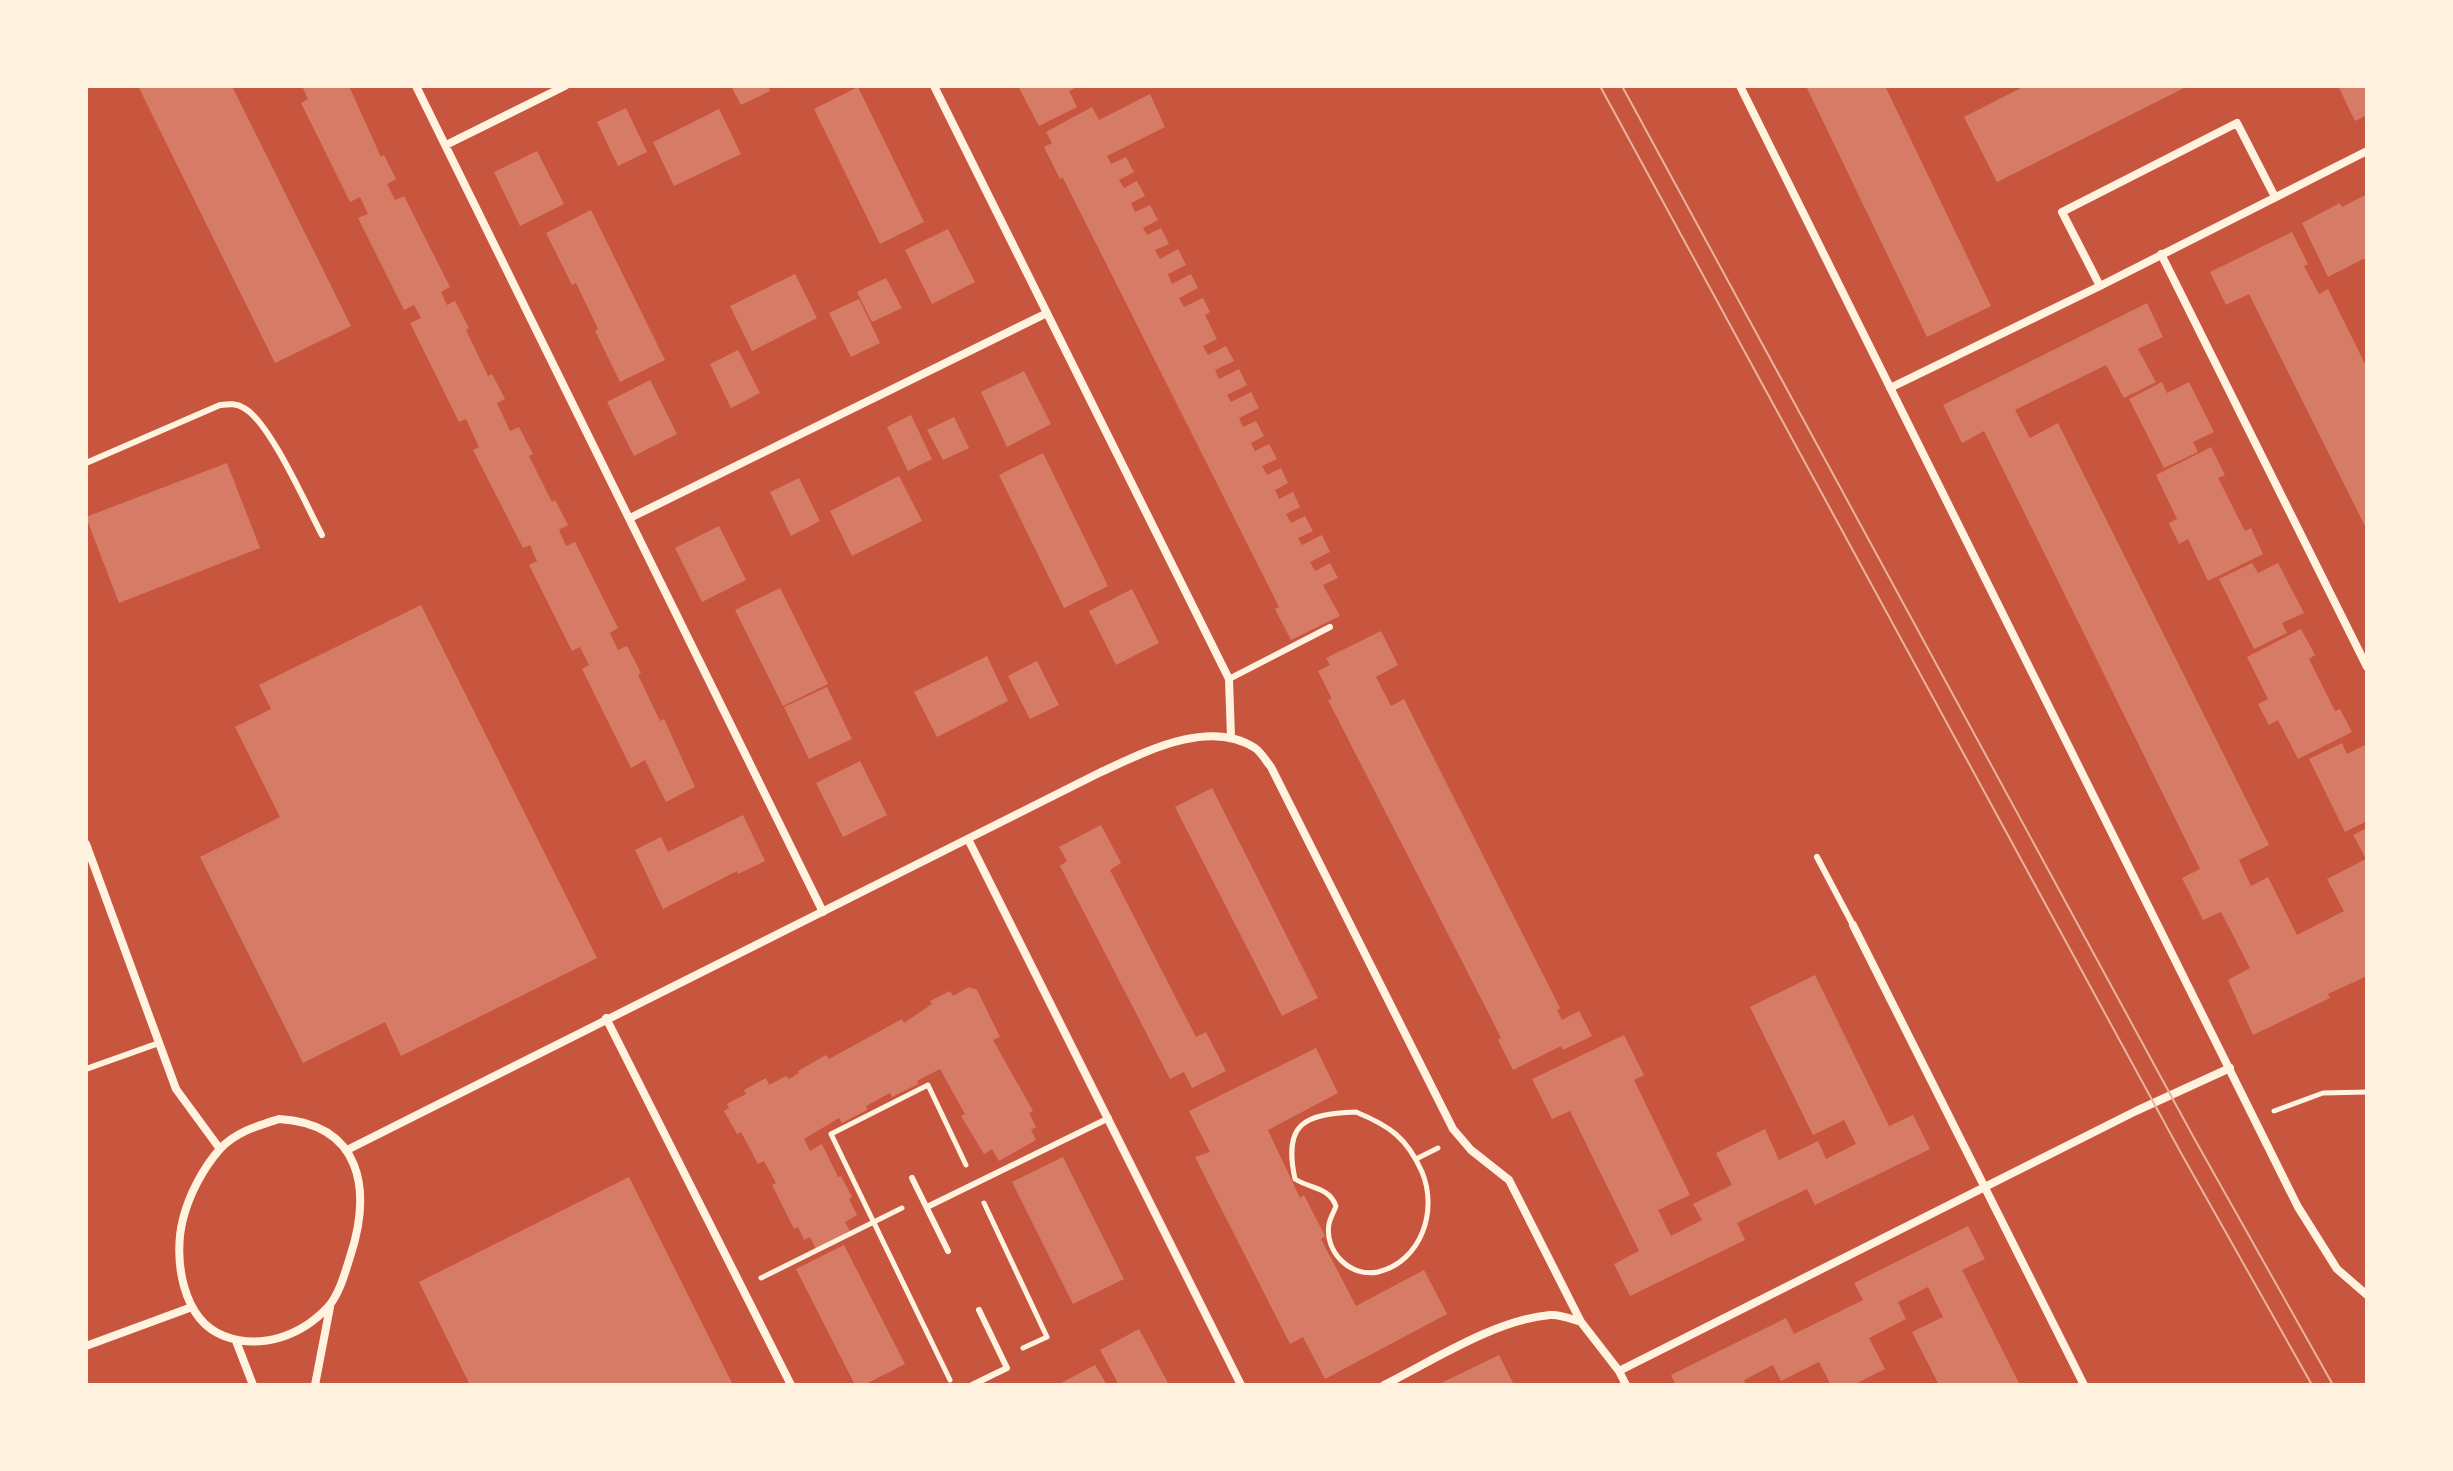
<svg xmlns="http://www.w3.org/2000/svg" width="2453" height="1471" font-family="'Source Serif 4',serif">
  <rect width="100%" height="100%" fill="#c8553d"/>
  <path fill="#d67c66" d="M138,86h94l119,240 -76,37z
    M302,86h47l32,71 3,-2 12,24 -9,5 8,16 9,-4 46,91 -9,5 6,13 8,-4 14,27 -3,2 22,46 4,-2 13,25 -8,4 13,28 9,-4 14,27 -4,2 23,46 3,-2 13,25 -9,5 7,16 9,-4 43,86 -8,5 8,17 9,-4 14,27 -3,2 22,46 4,-2 31,68 -29,15 -21,-42 -14,8 -49,-99 7,-4 -9,-18 -8,4 -43,-86 8,-4 -7,-16 -7,3 -50,-98 6,-3 -13,-28 -7,3 -49,-99 11,-5 -7,-13 -10,5 -46,-92 10,-4 -8,-17 -10,5 -49,-99 7,-4z
    M731,86h37l2,5 -29,14z
    M1018,86h61l-10,5 8,16 -38,19z
    M1806,86h79l106,220 -64,31z
    M2025,86h163l-191,96 -33,-65z
    M2338,86h29v29l-12,6z
    M858,87l66,135 -44,22 -66,-135z
    M1150,94l15,33 -58,29 4,8 15,-7 8,15 -15,8 5,8 13,-7 8,15 -14,7 4,9 15,-7 8,15 -15,8 4,7 14,-7 8,16 -14,6 5,9 18,-10 8,16 -18,9 4,10 19,-10 7,14 -19,10 5,9 19,-9 7,14 -5,3 12,24 -14,7 5,9 18,-9 8,15 -19,9 4,9 20,-10 8,16 -20,10 4,7 20,-10 8,16 -20,10 4,9 13,-6 8,15 -13,7 4,8 14,-7 8,15 -15,7 5,9 14,-7 7,15 -13,7 4,9 14,-7 7,15 -14,7 5,9 14,-7 8,15 -15,7 4,7 20,-10 8,17 -20,10 5,9 15,-8 8,15 -15,7 17,31 -49,24 -16,-31 4,-2 -12,-24 -204,-405 -3,1 -16,-32 8,-4 -6,-11 46,-25 7,13z
    M626,108l21,44 -29,14 -21,-44z
    M719,109l22,45 -67,32 -21,-44z
    M537,151l27,53 -44,22 -26,-54z
    M2367,194v66l-4,-1 -35,18 -26,-54 38,-20 2,4z
    M591,210l74,150 -45,22 -25,-51 3,-2 -22,-46 -4,2 -26,-52z
    M948,229l27,53 -43,22 -27,-54z
    M2292,232l16,32 -4,2 15,28 9,-5 39,79v162l-118,-236 -23,11 -16,-33z
    M795,274l22,44 -65,33 -22,-45z
    M886,278l16,30 -30,14 -15,-30z
    M859,299l21,44 -29,14 -22,-44z
    M2147,303l16,34 -25,12 18,33 -32,16 -18,-33 -91,45 15,28 28,-15 211,422 -30,15 12,26 17,-9 29,58 47,-24 -17,-32 39,-20 -13,-24 14,-7v148l-39,18 2,4 -77,37 -25,-55 22,-12 -29,-56 -18,8 -21,-42 18,-9 -216,-438 -22,12 -19,-38z
    M738,350l22,43 -29,15 -21,-44z
    M1024,371l27,53 -44,23 -26,-55z
    M650,380l27,54 -43,22 -27,-54z
    M2162,382l5,11 22,-11 25,50 -21,10 5,10 -34,16 -35,-69z
    M911,415l21,44 -24,12 -21,-44z
    M954,417l15,31 -26,12 -16,-30z
    M2211,447l14,28 -7,3 27,53 6,-3 12,26 -55,27 -20,-42 -9,5 -10,-21 8,-4 -21,-44z
    M1043,453l65,133 -44,22 -65,-133z
    M227,463l33,85 -141,55 -33,-86z
    M899,476l23,45 -70,35 -22,-45z
    M799,478l21,43 -29,15 -21,-44z
    M719,526l27,54 -44,22 -27,-54z
    M2252,563l6,10 20,-10 26,50 -22,10 5,10 -33,16 -35,-70z
    M780,588l48,96 -45,22 -48,-96z
    M1132,589l27,54 -43,22 -27,-54z
    M421,605l176,353 -196,98 -16,-34 -82,41 -103,-206 80,-40 -45,-90 36,-18 -12,-24z
    M2301,629l14,26 -6,4 26,52 5,-2 12,23 -54,27 -20,-39 -9,5 -11,-21 10,-5 -21,-42z
    M1381,631l17,34 -22,12 15,29 13,-7 156,309 -3,2 5,10 17,-9 13,25 -29,14 -2,-4 -48,24 -15,-30 3,-2 -12,-24 -161,-314 4,-1 -14,-28 12,-6 -4,-7z
    M987,656l21,45 -71,36 -23,-45z
    M1037,661l22,44 -29,14 -22,-43z
    M827,687l25,52 -43,20 -25,-52z
    M2342,743l5,11 20,-10v77l-22,11 -36,-73z
    M860,761l27,54 -44,22 -27,-54z
    M1212,788l106,210 -36,18 -107,-209z
    M743,815l22,46 -27,13 -1,-3 -74,38 -28,-59 26,-13 7,15z
    M1101,825l20,38 -11,7 86,167 10,-5 20,39 -34,17 -8,-16 -14,7 -110,-213 7,-5 -8,-14z
    M1815,975l74,151 24,-11 17,34 -115,56 -8,-16 -70,34 8,17 -115,56 -16,-32 25,-13 -69,-140 -18,8 -20,-40 92,-44 20,40 -10,5 56,115 -32,15 13,26 31,-16 -9,-16 39,-19 -16,-32 49,-24 14,31 39,-19 8,18 30,-15 -12,-24 -31,15 -63,-128z
    M969,987l8,3 23,47 -7,3 40,71 -4,2 7,14 -5,3 5,10 -37,21 -7,-12 -8,5 -23,-38 4,-2 -25,-45 -23,12 1,3 -26,13 -2,-4 -24,13 1,4 -25,13 -3,-5 -35,21 6,12 12,-7 16,33 3,-1 11,21 -3,2 8,16 -12,7 5,9 -34,18 -6,-12 -6,3 -6,-13 -4,2 -22,-44 4,-2 -12,-22 -6,3 -17,-32 -4,2 -13,-23 5,-3 -2,-4 19,-10 -2,-4 22,-12 3,7 17,-9 3,3 10,-6 -1,-2 28,-16 3,4 73,-40 2,4 28,-19 -2,-3 20,-10 3,5z
    M1316,1048l22,45 -70,37 32,68 4,-3 21,41 -4,3 35,67 68,-36 23,44 -122,65 -22,-42 -13,7 -95,-187 15,-5 -21,-41z
    M1063,1157l61,122 -51,25 -61,-122z
    M629,1177l104,208h-263l-51,-103z
    M1968,1226l17,33 -23,11 58,115h-81l-27,-53 31,-15 -15,-30 -30,15 8,17 -37,19 16,31 -32,16h-22l-12,-23 -38,19 -8,-16 -29,15 2,5h-70l-5,-10 115,-57 8,16 69,-34 -9,-17z
    M844,1245l61,119 -41,21h-9l-59,-116z
    M1139,1329l30,56h-50l-19,-35z
    M1499,1355l15,30h-77z
    M1095,1365l12,20h-50z"/>
  <g fill="none" stroke-linecap="round" stroke-linejoin="round">
    <path stroke="#fff3e0" stroke-width="5" d="M2274,1111l49,-18 44,-1
      M1356,1112c34,14 51,26 66,60 16,38 0,89 -44,100 -28,6 -54,-21 -49,-48 1,-6 5,-12 7,-18 -7,-19 -25,-17 -41,-27 -12,-56 9,-65 61,-67z
      M1416,1159l22,-11
      M984,1203l63,134 -24,11
      M761,1278l141,-70
      M950,1380l-119,-246 97,-49 38,80"/>
    <path stroke="#fff3e0" stroke-width="6" d="M86,463l134,-58c9,-1 16,-2 24,3 26,14 63,99 78,127
      M1229,679l101,-52
      M1817,857l36,68
      M86,1069l73,-26
      M912,1178l36,73
      M927,1207l182,-89
      M972,1385l35,-17 -28,-58"/>
    <path stroke="#fff3e0" stroke-width="8" d="M416,86l407,826
      M934,86l295,593 2,58
      M1740,86l558,1121 39,62 30,26
      M446,145l119,-59
      M2161,254l206,413
      M2100,286l-38,-74 175,-89 38,74
      M1890,388l210,-102 267,-135
      M630,518l417,-205
      M968,839l273,546
      M86,844l90,245 44,60
      M1853,925l231,460
      M606,1018l185,367
      M279,1119c83,5 93,71 71,138 -5,16 -11,38 -22,50 -27,29 -67,43 -104,29 -42,-16 -51,-78 -41,-117 6,-24 20,-51 37,-70 16,-17 37,-23 59,-30z
      M347,1150l754,-378c44,-20 108,-54 154,-24 6,4 11,13 16,19l182,362 18,21 38,30 72,142 38,49 7,14
      M236,1341l17,44
      M86,1346l106,-39
      M1619,1371l517,-260 94,-43
      M315,1385l15,-78
      M1384,1385c50,-25 111,-65 166,-70 10,-1 21,4 31,7"/>
    <path stroke="#e9b49f" stroke-width="2" d="M1600,86l581,1067 131,232
      M1622,86l572,1052 139,247"/>
  </g>
  <rect width="2453" height="1471" fill="none" stroke="#fff3e0" stroke-width="176"/>
</svg>
